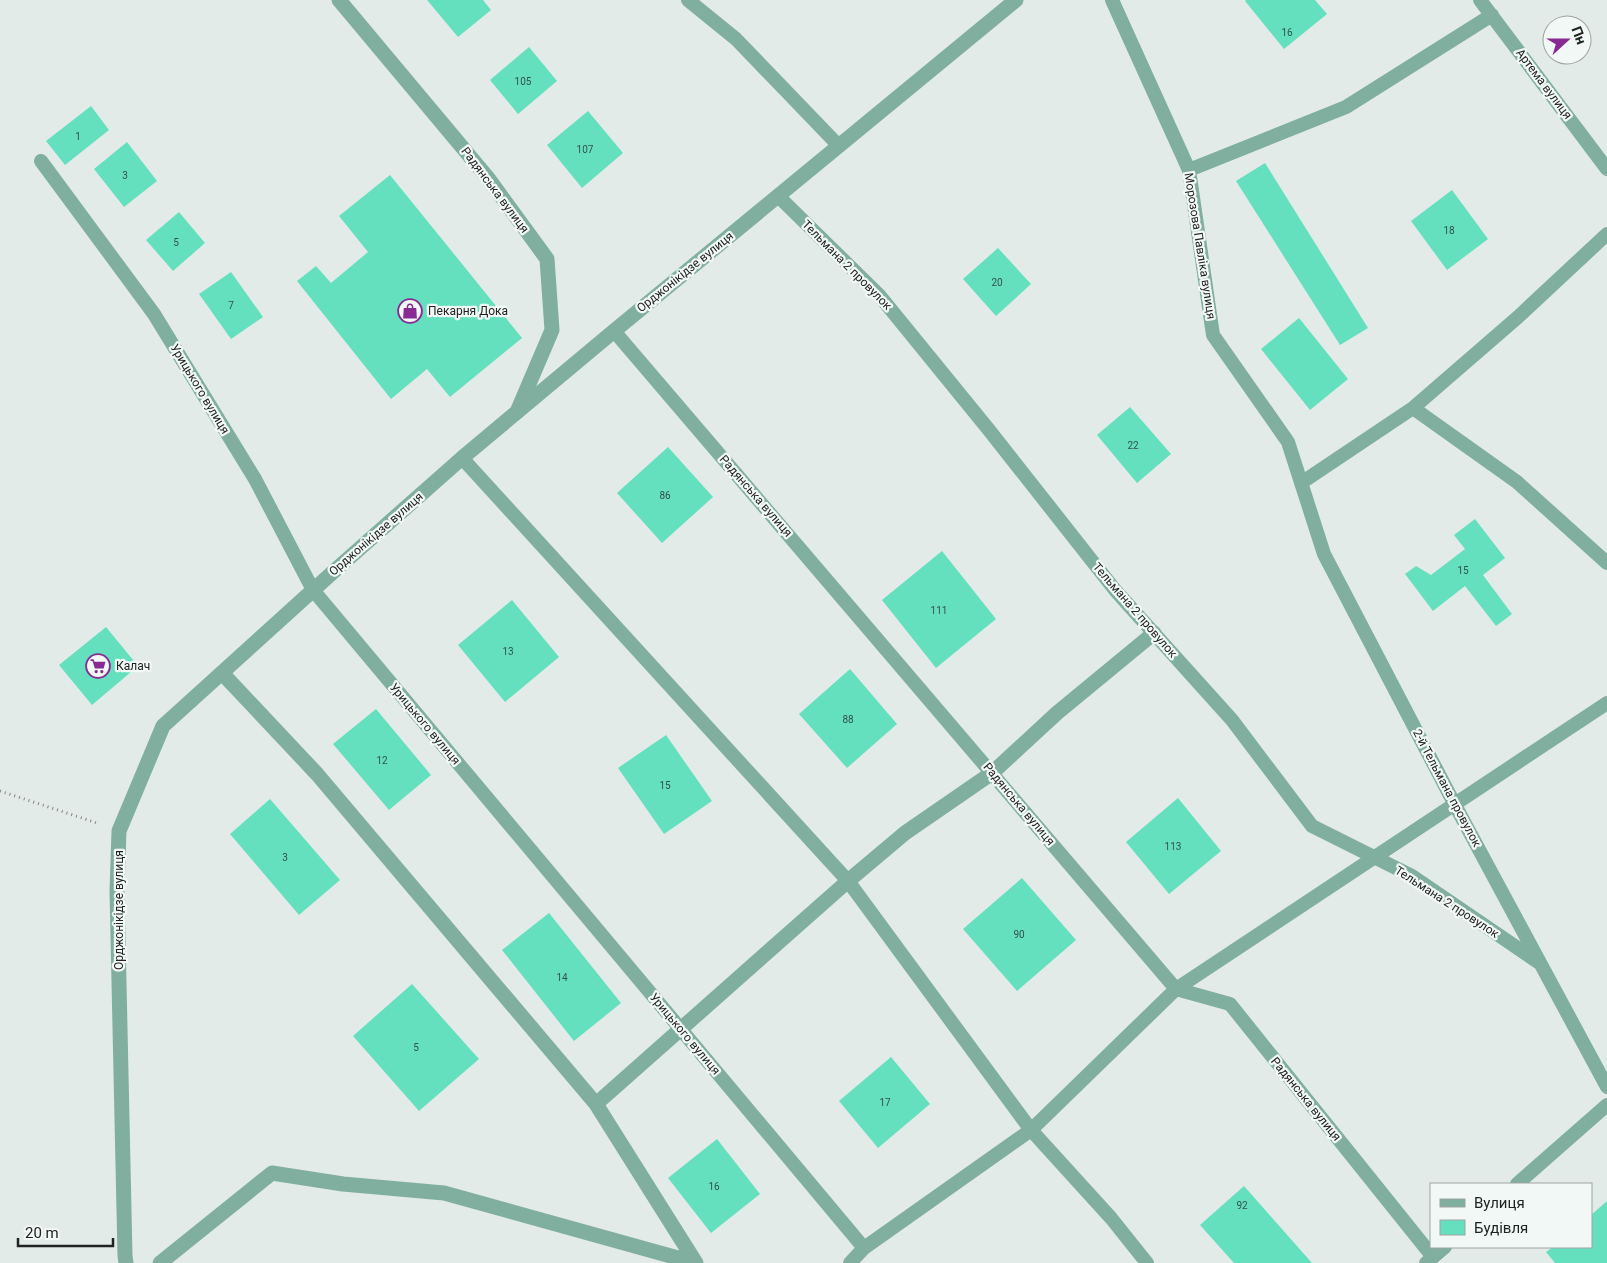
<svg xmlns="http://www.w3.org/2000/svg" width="1607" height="1263" font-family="Roboto,sans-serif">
  <rect width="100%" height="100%" fill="#e3ebe8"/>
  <path fill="#64e0be" d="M427,0h56l8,10 -33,27z
    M1246,0h69l12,14 -43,35 -39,-48z
    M529,47l28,34 -39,33 -28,-34z
    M91,106l18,24 -44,35 -19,-24z
    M588,111l35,42 -41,35 -35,-43z
    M127,142l30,39 -33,26 -30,-38z
    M1265,163l103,165 -28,17 -104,-164z
    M390,175l132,163 -72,59 -23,-28 -36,30 -94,-118 19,-15 15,17 37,-31 -29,-36z
    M1452,190l36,49 -41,31 -36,-49z
    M179,212l26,31 -32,28 -27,-31z
    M998,248l33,36 -35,32 -33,-37z
    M231,272l32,45 -32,22 -32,-45z
    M1299,318l49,61 -38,31 -49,-61z
    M1130,407l41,47 -34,29 -40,-48z
    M668,447l45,50 -51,46 -45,-50z
    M1475,519l30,39 -22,17 29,39 -16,12 -31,-40 -32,25 -28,-37 11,-8 15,9 34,-26 -11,-14z
    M942,551l54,68 -60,49 -54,-68z
    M512,600l47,57 -54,45 -47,-57z
    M106,627l32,39 -46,39 -33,-40z
    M850,669l47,55 -50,44 -48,-54z
    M376,709l55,66 -42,35 -56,-66z
    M666,735l46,66 -48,33 -46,-66z
    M1178,798l43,53 -52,43 -43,-52z
    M270,799l70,81 -41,35 -69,-81z
    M1022,878l54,62 -59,51 -54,-62z
    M549,913l72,90 -47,38 -72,-91z
    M412,984l67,75 -60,52 -66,-75z
    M891,1057l39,47 -52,44 -39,-47z
    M717,1139l43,55 -49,39 -43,-55z
    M1244,1186l68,77h-78l-34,-38z
    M1607,1201v62h-52l-9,-11 7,-5h38v-32z"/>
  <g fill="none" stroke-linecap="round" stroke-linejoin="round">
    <path stroke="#818684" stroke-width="3" stroke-dasharray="1 4" stroke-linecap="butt" d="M0,791l97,32"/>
    <path stroke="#80af9f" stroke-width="14" d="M688,0l48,39 103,107
      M1112,0l77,170 24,165 75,107 36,112 131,251 152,282
      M1480,0l127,169
      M41,161l113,153 101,165 58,111 551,658
      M1189,170l157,-63 146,-92
      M778,196l101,99 110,135 126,160 117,130 80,106 100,50 126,86
      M614,331l562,658 54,15 203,253
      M1413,408l104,74 90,81
      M462,458l386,423 183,249 80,88 36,45
      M1301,483l112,-75 105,-91 89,-83
      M1517,1184l90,-79
      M850,1263l14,-15 167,-118 145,-141 431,-286
      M1426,1263l19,-16"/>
    <path stroke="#80af9f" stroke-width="15" d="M517,412l97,-81 402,-331
      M222,673l95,101 279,330 100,159
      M596,1104l252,-223 57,-48 87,-60 65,-60 97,-80
      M160,1263l112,-90 71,11 101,9 252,70"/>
    <path stroke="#80af9f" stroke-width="15" d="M126,1263l-1,-7 -8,-365 2,-60 44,-105 169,-153 130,-115 55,-46 35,-82 -5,-71 -59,-81 -149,-178"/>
  </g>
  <defs>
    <g id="shop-ring" transform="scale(1.25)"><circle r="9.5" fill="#f1f8f6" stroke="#892a94" stroke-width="1.5"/><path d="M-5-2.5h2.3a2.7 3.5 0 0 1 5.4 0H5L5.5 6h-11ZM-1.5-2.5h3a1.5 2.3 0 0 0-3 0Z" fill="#892a94"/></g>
    <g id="supermarket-ring" transform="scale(1.25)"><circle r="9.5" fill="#f1f8f6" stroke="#892a94" stroke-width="1.5"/><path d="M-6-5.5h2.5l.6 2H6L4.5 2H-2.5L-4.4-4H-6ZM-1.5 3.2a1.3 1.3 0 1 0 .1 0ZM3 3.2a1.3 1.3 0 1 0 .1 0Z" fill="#892a94"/></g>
  </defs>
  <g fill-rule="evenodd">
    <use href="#shop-ring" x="410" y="311"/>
    <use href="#supermarket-ring" x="98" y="666"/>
  </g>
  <g text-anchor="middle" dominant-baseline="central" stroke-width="4.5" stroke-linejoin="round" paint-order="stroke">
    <g font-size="10" fill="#325249">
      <text x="1287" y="32">16</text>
      <text x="523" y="81">105</text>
      <text x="78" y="136">1</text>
      <text x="585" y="149">107</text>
      <text x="125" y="175">3</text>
      <text x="1449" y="230">18</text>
      <text x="176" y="242">5</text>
      <text x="997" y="282">20</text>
      <text x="231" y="305">7</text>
      <text x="1133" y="445">22</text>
      <text x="665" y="495">86</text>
      <text x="1463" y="570">15</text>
      <text x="939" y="610">111</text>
      <text x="508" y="651">13</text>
      <text x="848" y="719">88</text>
      <text x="382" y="760">12</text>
      <text x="665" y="785">15</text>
      <text x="1173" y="846">113</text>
      <text x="285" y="857">3</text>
      <text x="1019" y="934">90</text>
      <text x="562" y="977">14</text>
      <text x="416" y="1047">5</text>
      <text x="885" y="1102">17</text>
      <text x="714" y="1186">16</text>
      <text x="1242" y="1205">92</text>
    </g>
    <g font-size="12" fill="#212322" stroke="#f1f8f6">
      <text transform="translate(1544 84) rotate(53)">Артема вулиця</text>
      <text transform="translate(495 190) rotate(53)">Радянська вулиця</text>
      <text transform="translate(1200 246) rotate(81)">Морозова Павліка вулиця</text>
      <text transform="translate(847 265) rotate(45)">Тельмана 2 провулок</text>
      <text transform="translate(685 272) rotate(-39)">Орджонікідзе вулиця</text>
      <text transform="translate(200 389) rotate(59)">Урицького вулиця</text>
      <text transform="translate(756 496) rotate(49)">Радянська вулиця</text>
      <text transform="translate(376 534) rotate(-41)">Орджонікідзе вулиця</text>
      <text transform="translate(1135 610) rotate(49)">Тельмана 2 провулок</text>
      <text transform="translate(425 724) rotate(50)">Урицького вулиця</text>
      <text transform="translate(1447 788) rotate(62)">2-й Тельмана провулок</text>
      <text transform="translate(1019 804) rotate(50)">Радянська вулиця</text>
      <text transform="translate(1447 902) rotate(33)">Тельмана 2 провулок</text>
      <text transform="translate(119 910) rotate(-90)">Орджонікідзе вулиця</text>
      <text transform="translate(685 1034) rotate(50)">Урицького вулиця</text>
      <text transform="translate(1306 1099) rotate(51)">Радянська вулиця</text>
    </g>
    <g font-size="12" fill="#212322" stroke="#f1f8f6" text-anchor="start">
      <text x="428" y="311">Пекарня Дока</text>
      <text x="116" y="666">Калач</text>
    </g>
  </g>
  <rect x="1430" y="1183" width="162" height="65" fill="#f1f8f6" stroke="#9ea3a1"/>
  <rect x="1440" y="1199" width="25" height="8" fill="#80af9f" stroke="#9ea3a1"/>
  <text x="1474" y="1208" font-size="15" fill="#212322">Вулиця</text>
  <rect x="1440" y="1220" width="25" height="15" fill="#64e0be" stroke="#9ea3a1"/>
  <text x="1474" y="1233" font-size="15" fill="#212322">Будівля</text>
  <g transform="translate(1567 40) rotate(69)"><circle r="24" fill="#f1f8f6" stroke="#9ea3a1"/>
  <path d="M0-4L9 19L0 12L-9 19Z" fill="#892a94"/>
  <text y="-8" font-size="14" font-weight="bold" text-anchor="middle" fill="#212322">Пн</text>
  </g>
  <path d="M18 1238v8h95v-8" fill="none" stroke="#212322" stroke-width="2.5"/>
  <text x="25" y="1238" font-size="15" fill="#212322" stroke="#f1f8f6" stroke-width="4" paint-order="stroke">20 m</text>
</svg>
